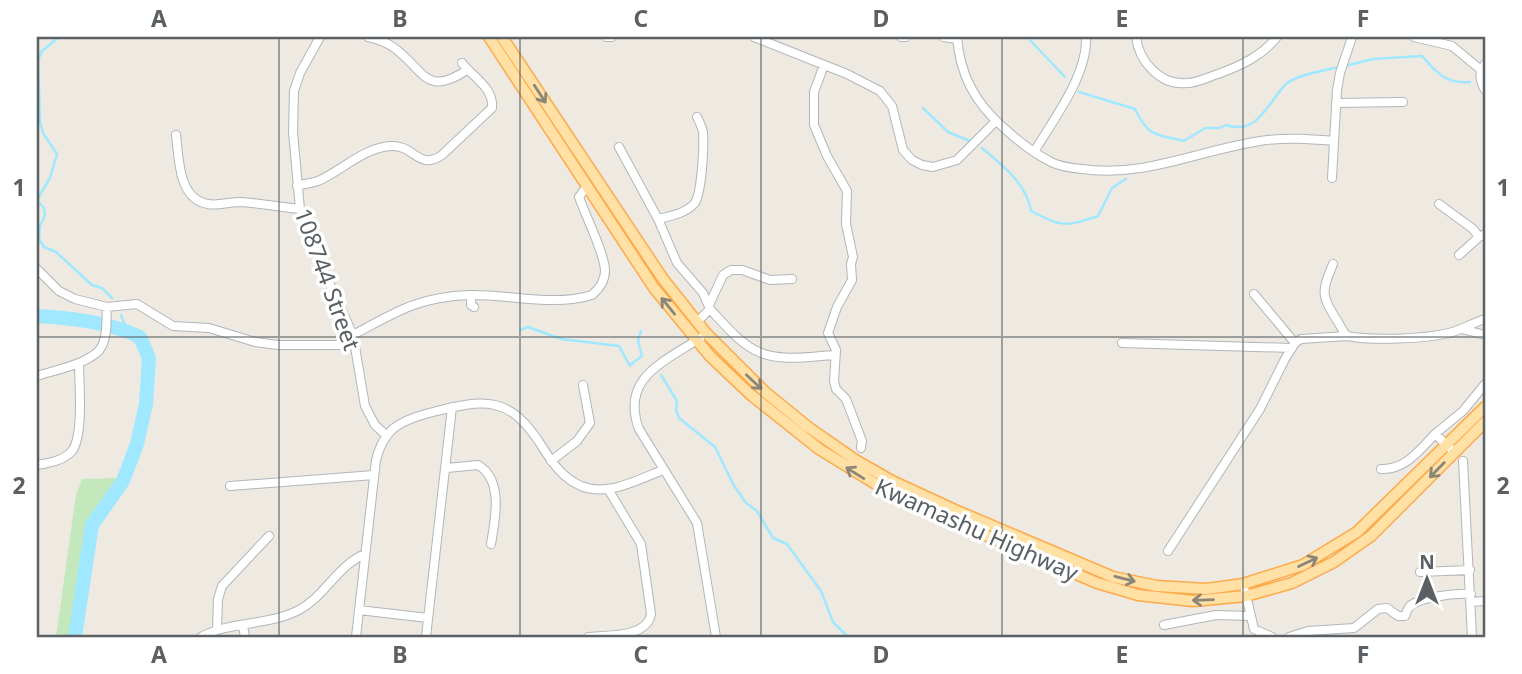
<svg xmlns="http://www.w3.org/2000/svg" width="1522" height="674" font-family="'Noto Sans',sans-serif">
  <rect width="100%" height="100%" fill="#eee9e1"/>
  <path fill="#c3e8bb" d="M121,478l-31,47 -18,112h-16l20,-142 6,-16z"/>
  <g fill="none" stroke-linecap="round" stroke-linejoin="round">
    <path stroke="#a0e8ff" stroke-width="2.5" d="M59,37l-17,14 -4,9 2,62 3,11 14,21 -7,24 -13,22 7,8 1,7 -5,11 -1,13 5,8 12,5 36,33 10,3 10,10
      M1027,37l38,40
      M1345,66l28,-7 49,-3c15,17 24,28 48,26
      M1079,92l56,17c13,28 21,25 49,32l21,-13h15l6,-3c32,11 42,-23 60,-41 9,-9 40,-14 53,-17
      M923,108l25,24 22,9
      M982,148c20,17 45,36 49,63 31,16 34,16 67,5l14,-28 14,-9
      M121,315l6,16
      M520,330l8,-3 33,12 58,7 11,20
      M630,365l12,-9 -4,-15 3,-10
      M661,375l16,26 -1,9 3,8 36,29 18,37 13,19 11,8 16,27 14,6 34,47 12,31 15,15"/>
    <path stroke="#a0e8ff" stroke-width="14" d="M37,316c35,2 71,6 103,21l9,21 -3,46 -9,40 -14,37 -31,44 -17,112"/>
    <g stroke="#b2b6ba" stroke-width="10">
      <path id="minor" d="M320,37l-20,36 -6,18 -1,41 7,77 20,54 33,72 12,71 10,19 11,10
        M368,37c9,2 18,5 25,10 31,22 32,51 74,23
        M606,37h6
        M754,37l93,37 33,17 12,15 11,44 9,10 10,5 11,2 24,-7 39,-39
        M901,37h5
        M944,37l13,2
        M957,37c3,38 18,66 47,91 14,13 30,25 47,34 10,5 21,6 31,7 62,9 118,-19 178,-28 25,-4 50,-2 74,0
        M1136,37c3,24 24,49 51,46 10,0 21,-6 31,-9 22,-8 44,-18 59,-37
        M1414,37l38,9 29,24
        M1485,64c-7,9 -5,17 0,26
        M824,65l-10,27v33l13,31 20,35 -1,33 7,33 -2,7 1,16 -15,27 -9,26 8,17 -2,31 2,8 10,10 16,42 -1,7
        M1336,103l67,-1
        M176,135c3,23 2,64 32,69 10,2 21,-2 32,-2 20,1 40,5 60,7
        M619,147l39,72 19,44 26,30 7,16 -13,13
        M1034,152c19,-32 54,-77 52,-115
        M1332,178l5,-88 3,-17 12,-36
        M297,186c6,-2 15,-3 21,-5 25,-11 46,-34 74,-35 22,-1 27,25 50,9l50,-47c2,-20 -19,-31 -30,-45
        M1439,204l34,25 6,8
        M658,219c12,-3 26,-5 36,-15 8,-9 10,-59 9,-72 -1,-5 -4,-11 -6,-15
        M1459,255l20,-18 6,-3
        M1333,264c-12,29 -12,31 5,58 3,5 5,10 9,14 25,5 77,3 102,-3 12,-3 24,-10 36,-14
        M37,269l22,22 16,8 32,8 30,-3 36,22 36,2 46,14 23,3h77
        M1254,294l41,49
        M471,295v10l3,2
        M709,305l14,-30 8,-5h11l28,10 22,-1
        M710,309c14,15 30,35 49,43 22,10 53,4 76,3
        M1462,329l23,6
        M353,335c43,-23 65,-38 116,-40 40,-1 84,12 123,0 7,-6 13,-15 13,-24 0,-17 -20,-56 -26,-74l8,-11
        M700,338c-36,24 -80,40 -61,91l58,94 19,114
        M1122,343l170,5
        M37,376c17,-6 57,-13 65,-30 6,-12 4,-27 5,-39
        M1450,448l-15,-14 28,-23 22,-27
        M551,461l26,-20 13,-18 -7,-38
        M1463,461l9,176
        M37,465c12,-2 26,-4 35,-14 12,-16 7,-68 7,-88
        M447,468l31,-3c26,15 17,55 13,79
        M1381,469c24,1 38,-18 54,-35
        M230,486l144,-11
        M1168,551l92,-142 25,-50 10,-16 6,-4 46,-3
        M1420,572l50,-2
        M1245,591l9,38 18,8
        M1471,602l14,-1
        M359,610l69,8
        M1164,625l52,-10 34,1
        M243,626l2,11
        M217,630l1,-31 4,-13 47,-50
        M201,637c29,-16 67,-11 98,-27 26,-14 39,-45 66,-56
        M356,637l20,-177c8,-31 23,-39 53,-47 57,-15 81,-18 114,35 10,16 20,30 38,38 27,11 58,-7 82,-16
        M426,637l26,-230
        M588,637c19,-2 59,1 63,-23l-10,-70 -33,-55
        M1289,637l19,-6 46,-3 24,-19 9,-1 11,8h7c1,-2 3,-8 5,-10 10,-9 47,-13 61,-12"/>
    </g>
    <g stroke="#fdaa4b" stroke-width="13">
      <path id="major" d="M489,37l165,251 56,68 41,39 68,54 78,48 200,86 41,12 55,6 53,-5 46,-13 42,-21 37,-26 114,-114
        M502,37l161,242 43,54 59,59 43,35 49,34 35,20 63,29 158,67 44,9 49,3 37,-5 60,-19 54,-33 128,-125"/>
    </g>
    <use href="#minor" stroke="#fff" stroke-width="8"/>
    <use href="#major" stroke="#ffe0a5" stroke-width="10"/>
  </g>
  <defs><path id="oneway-shaft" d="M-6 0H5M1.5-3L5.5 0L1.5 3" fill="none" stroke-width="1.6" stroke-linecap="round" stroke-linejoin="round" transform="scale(1.75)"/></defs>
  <g stroke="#8c8678">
    <use href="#oneway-shaft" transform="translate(540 94) rotate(57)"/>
    <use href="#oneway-shaft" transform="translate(668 306) rotate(-129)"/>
    <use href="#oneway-shaft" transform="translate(754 382) rotate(43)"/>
    <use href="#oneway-shaft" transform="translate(1437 470) rotate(134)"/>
    <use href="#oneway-shaft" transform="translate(855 473) rotate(-148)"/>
    <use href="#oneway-shaft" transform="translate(1308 562) rotate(-26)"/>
    <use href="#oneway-shaft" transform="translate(1125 579) rotate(14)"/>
    <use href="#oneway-shaft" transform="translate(1203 600) rotate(178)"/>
  </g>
  <path fill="none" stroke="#5a6064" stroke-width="2" stroke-opacity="0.55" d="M279,37v600M520,37v600M761,37v600M1002,37v600M1243,37v600M37,337h1448"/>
  <g text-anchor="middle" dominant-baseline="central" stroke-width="7" stroke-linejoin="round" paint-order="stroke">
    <g font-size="23" fill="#5a6064" stroke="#fff">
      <text transform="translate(328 279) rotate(70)">108744 Street</text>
      <text transform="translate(977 529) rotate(24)">Kwamashu Highway</text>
    </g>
  </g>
  <rect width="1522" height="674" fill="none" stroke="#ffffff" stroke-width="77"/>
  <g transform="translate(1427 579)" stroke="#ffffff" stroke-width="5" paint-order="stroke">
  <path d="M0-5L12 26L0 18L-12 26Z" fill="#5a6064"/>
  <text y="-10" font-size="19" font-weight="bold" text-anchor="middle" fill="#5a6064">N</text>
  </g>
  <rect x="38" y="38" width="1446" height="598" fill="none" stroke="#5a6064" stroke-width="2.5"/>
  <g font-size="23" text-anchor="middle" font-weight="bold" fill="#5a6064">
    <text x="159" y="27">A</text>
    <text x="400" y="27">B</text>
    <text x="641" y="27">C</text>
    <text x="881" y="27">D</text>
    <text x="1122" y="27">E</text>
    <text x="1363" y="27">F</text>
    <text x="19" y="196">1</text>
    <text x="1503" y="196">1</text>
    <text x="19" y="494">2</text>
    <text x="1503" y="494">2</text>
    <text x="159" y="663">A</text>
    <text x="400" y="663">B</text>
    <text x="641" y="663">C</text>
    <text x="881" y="663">D</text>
    <text x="1122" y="663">E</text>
    <text x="1363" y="663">F</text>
  </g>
</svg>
